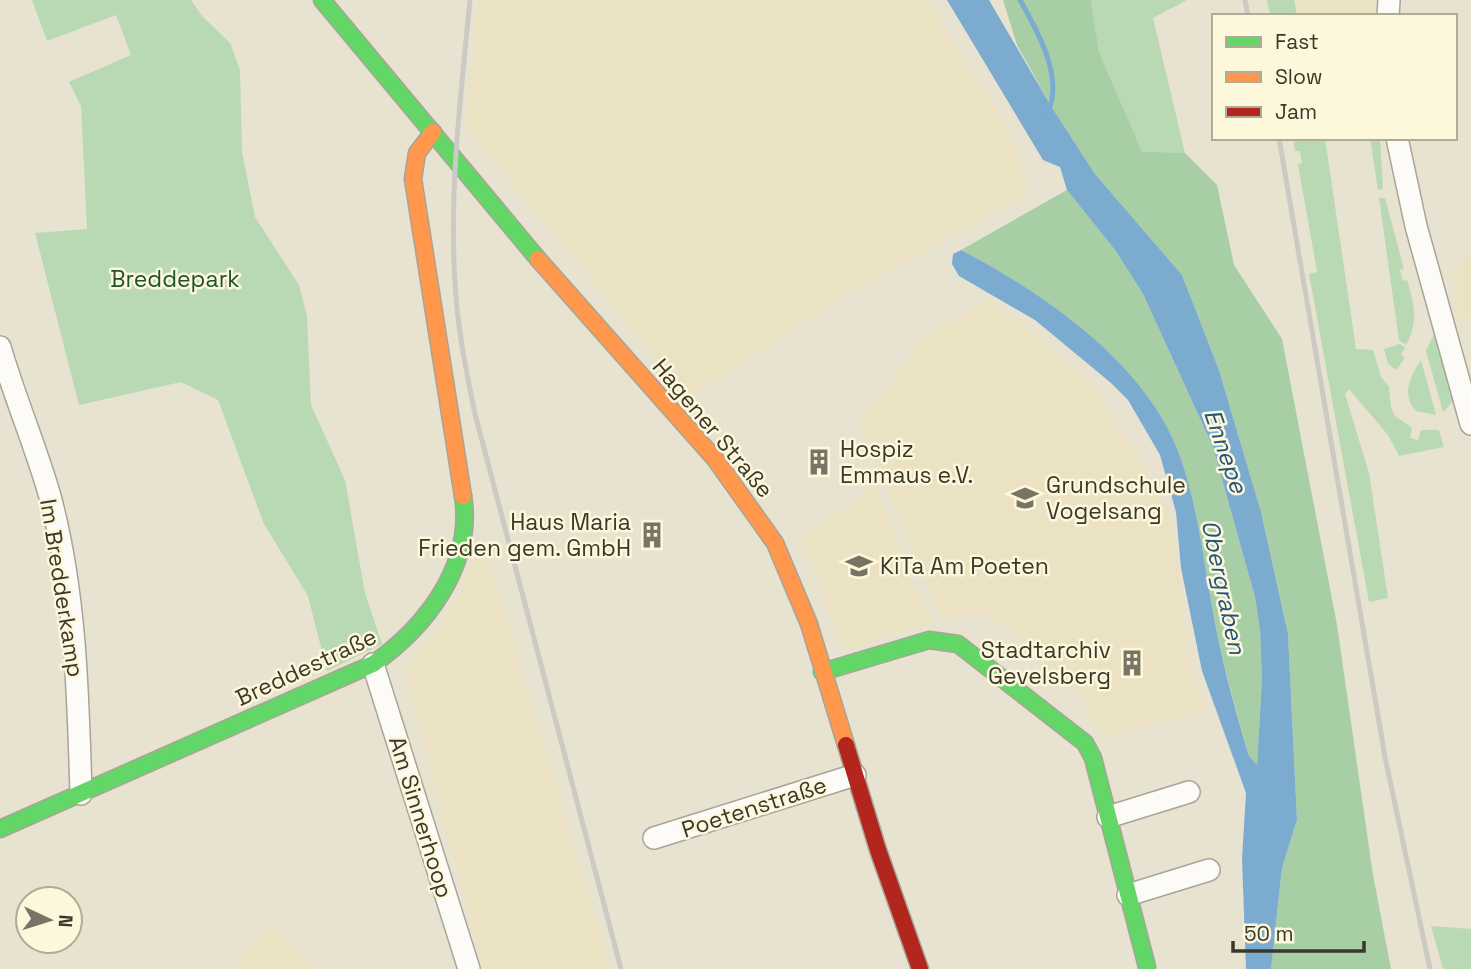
<svg xmlns="http://www.w3.org/2000/svg" width="1471" height="969" font-family="'Space Grotesk',sans-serif">
  <rect width="100%" height="100%" fill="#e8e3d1"/>
  <path fill="#ebe2c3" d="M478,0h449l82,129 21,65 -176,97 -166,106 -223,-270z
    M1294,0h82l-1,16h-78z
    M1471,256v60l-10,5 -7,-12 1,-28 -7,-12z
    M990,298l102,85 59,95 20,41 20,145 17,48 -105,24 -26,-44 -77,-70 -19,-9 -39,7 -84,-198 15,-22 38,-41 4,-16z
    M876,485l35,95 21,43 -85,26 -9,-11 -22,-63 -17,-36z
    M484,541l126,427v1h-127l-78,-298 49,-67z
    M271,923l44,46h-80l3,-8z"/>
  <path fill="#b8d9b4" d="M32,0h159l11,16 28,27 10,27 2,82 13,65 44,68 8,31 4,89 34,75 20,113 17,51 -55,27 -19,-75 -44,-72 -46,-124 -37,-18 -102,23 -44,-172 52,-4 -6,-123 -12,-24 62,-27 -15,-40 -69,26z
    M1091,0h96l-34,18 32,135h-43l-43,-101z
    M1267,0h27l3,16h-27z
    M1293,138h32l31,211 17,1 8,27 8,10 2,21 4,8 17,12 -2,10 8,2 3,-10h18l5,17 -45,9 -11,-21 -39,-46 -4,5 24,79 19,125 -19,4 -60,-328 8,-2 -19,-108 4,-1 -2,-12h-5z
    M1370,138h10l3,51 -5,1z
    M1379,198h6l19,71 -4,1 3,11 4,-1c7,24 12,41 -1,65l-7,-5z
    M1435,332l19,68 -11,12 -17,-61z
    M1400,344l5,4 -4,6 4,4 -9,12 -8,-6 -4,-15z
    M1421,360l15,55 -20,-4c-15,-17 -6,-34 5,-51z
    M1431,926l40,3v40h-28z"/>
  <path fill="#a7cea4" d="M1003,0h88l8,52 43,100 43,1 32,32 17,80 48,74 55,286 36,250 18,94h-120l11,-101 15,-48 -9,-186 -27,-122 -42,-142 -37,-95 -87,-101 -44,-68 -34,-61z
    M1067,190l48,60 28,44 70,153 42,150 5,33 2,49 -5,87 -8,-10c-11,-41 -24,-82 -32,-123 -12,-59 -17,-120 -37,-177 -32,-91 -136,-163 -219,-206z"/>
  <path fill="#7bacd0" d="M947,0h42l62,106 44,68 87,101 37,95 42,142 27,122 9,186 -15,48 -11,101h-25l-4,-110 4,-66 -44,-122 -21,-103 -5,-56 -16,-57 -32,-55 -17,-17 -76,-63 -76,-44 -7,-12 1,-10 8,-4c83,43 187,115 219,206 20,57 25,118 37,177 8,41 20,82 32,123l8,9 5,-86 -2,-49 -5,-33 -42,-150 -70,-153 -28,-44 -48,-60 -7,-23 -17,-7z"/>
  <g fill="none" stroke-linecap="round" stroke-linejoin="round">
    <path stroke="#7bacd0" stroke-width="5" d="M1020,0c17,30 44,77 28,112"/>
    <g stroke="#a8a496" stroke-width="24">
      <path id="street" d="M1388,16l1,-16
        M1397,138l19,88 55,198
        M0,347c15,52 37,102 51,153 25,96 27,195 30,294
        M373,664l96,305
        M1108,817l81,-25
        M654,838l201,-63
        M1128,895l81,-25"/>
    </g>
    <g stroke="#a8a496" stroke-width="19">
      <path id="fast" d="M322,0l216,259
        M822,672l107,-32 29,4 127,99 8,15 54,209
        M0,829l373,-165c53,-37 101,-99 90,-168"/>
    </g>
    <g stroke="#a8a496" stroke-width="19">
      <path id="slow" d="M433,132l-16,21 -4,26 50,317
        M538,259l177,200 60,84 34,81 37,121"/>
    </g>
    <g stroke="#a8a496" stroke-width="19">
      <path id="jam" d="M846,745l32,105 42,119"/>
    </g>
    <use href="#street" stroke="#fcfbf8" stroke-width="21"/>
    <use href="#fast" stroke="#63d668" stroke-width="16"/>
    <use href="#slow" stroke="#ff974d" stroke-width="16"/>
    <use href="#jam" stroke="#b3261e" stroke-width="16"/>
    <path stroke="#cbcac4" stroke-width="5" d="M470,0c-9,94 -21,188 -15,282 2,44 11,88 20,132l146,555
      M1245,0l3,16
      M1279,138l106,619 45,212"/>
  </g>
  <defs>
    <g id="building-bare" transform="scale(2.1)"><path d="M-4-6H4V6H1V3H-1V6H-4ZM-2.5-4.3h1.7v1.8h-1.7ZM.8-4.3h1.7v1.8H.8ZM-2.5-1h1.7V.8h-1.7ZM.8-1h1.7V.8H.8Z" fill="#787465" stroke="#fdf7db" stroke-width="2.5" paint-order="stroke"/></g>
    <g id="school-bare" transform="scale(2.1)"><path d="M0-5L7-2L0 1L-7-2ZM-4 1L0 2.5L4 1V4Q0 6-4 4Z" fill="#787465" stroke="#fdf7db" stroke-width="2.5" paint-order="stroke"/></g>
  </defs>
  <g fill-rule="evenodd">
    <use href="#building-bare" x="819" y="462"/>
    <use href="#school-bare" x="1025" y="498"/>
    <use href="#building-bare" x="652" y="535"/>
    <use href="#school-bare" x="859" y="566"/>
    <use href="#building-bare" x="1132" y="663"/>
  </g>
  <g text-anchor="middle" dominant-baseline="central" stroke-width="5" stroke-linejoin="round" paint-order="stroke">
    <g font-size="23" fill="#1e532c" stroke="#fdf7db">
      <text x="175" y="279">Breddepark</text>
    </g>
    <g font-size="23" fill="#3b382b" stroke="#fdf7db">
      <text transform="translate(713 428) rotate(50)">Hagener Straße</text>
      <text transform="translate(62 588) rotate(81)">Im Bredderkamp</text>
      <text transform="translate(306 667) rotate(-25)">Breddestraße</text>
      <text transform="translate(754 807) rotate(-18)">Poetenstraße</text>
      <text transform="translate(421 817) rotate(73)">Am Sinnerhoop</text>
    </g>
    <g font-size="23" fill="#3b382b" stroke="#fdf7db" text-anchor="start">
      <text x="840" y="449">Hospiz<tspan x="840" dy="26">Emmaus e.V.</tspan></text>
      <text x="1046" y="485">Grundschule<tspan x="1046" dy="26">Vogelsang</tspan></text>
      <text x="631" y="522" text-anchor="end">Haus Maria<tspan x="631" dy="26">Frieden gem. GmbH</tspan></text>
      <text x="880" y="566">KiTa Am Poeten</text>
      <text x="1111" y="650" text-anchor="end">Stadtarchiv<tspan x="1111" dy="26">Gevelsberg</tspan></text>
    </g>
    <g font-size="24" font-style="italic" fill="#21547d" stroke="#fdf7db">
      <text transform="translate(1226 451) rotate(71)">Ennepe</text>
      <text transform="translate(1224 587) rotate(78)">Obergraben</text>
    </g>
  </g>
  <rect x="1212" y="14" width="245" height="126" fill="#fdf7db" stroke="#afab95" stroke-width="2"/>
  <rect x="1226" y="37" width="35" height="10" fill="#63d668" stroke="#afab95" stroke-width="2"/>
  <text x="1275" y="49" font-size="21" fill="#3b382b">Fast</text>
  <rect x="1226" y="72" width="35" height="10" fill="#ff974d" stroke="#afab95" stroke-width="2"/>
  <text x="1275" y="84" font-size="21" fill="#3b382b">Slow</text>
  <rect x="1226" y="107" width="35" height="10" fill="#b3261e" stroke="#afab95" stroke-width="2"/>
  <text x="1275" y="119" font-size="21" fill="#3b382b">Jam</text>
  <g transform="translate(49 920) rotate(94)"><circle r="33" fill="#fdf7db" stroke="#afab95" stroke-width="2"/>
  <path d="M0-5L12 26L0 18L-12 26Z" fill="#787465"/>
  <text y="-10" font-size="19" font-weight="bold" text-anchor="middle" fill="#3b382b">N</text>
  </g>
  <path d="M1233 941v10h131v-10" fill="none" stroke="#3b382b" stroke-width="3.5"/>
  <text x="1244" y="941" font-size="21" fill="#3b382b" stroke="#fdf7db" stroke-width="5" paint-order="stroke">50 m</text>
</svg>
